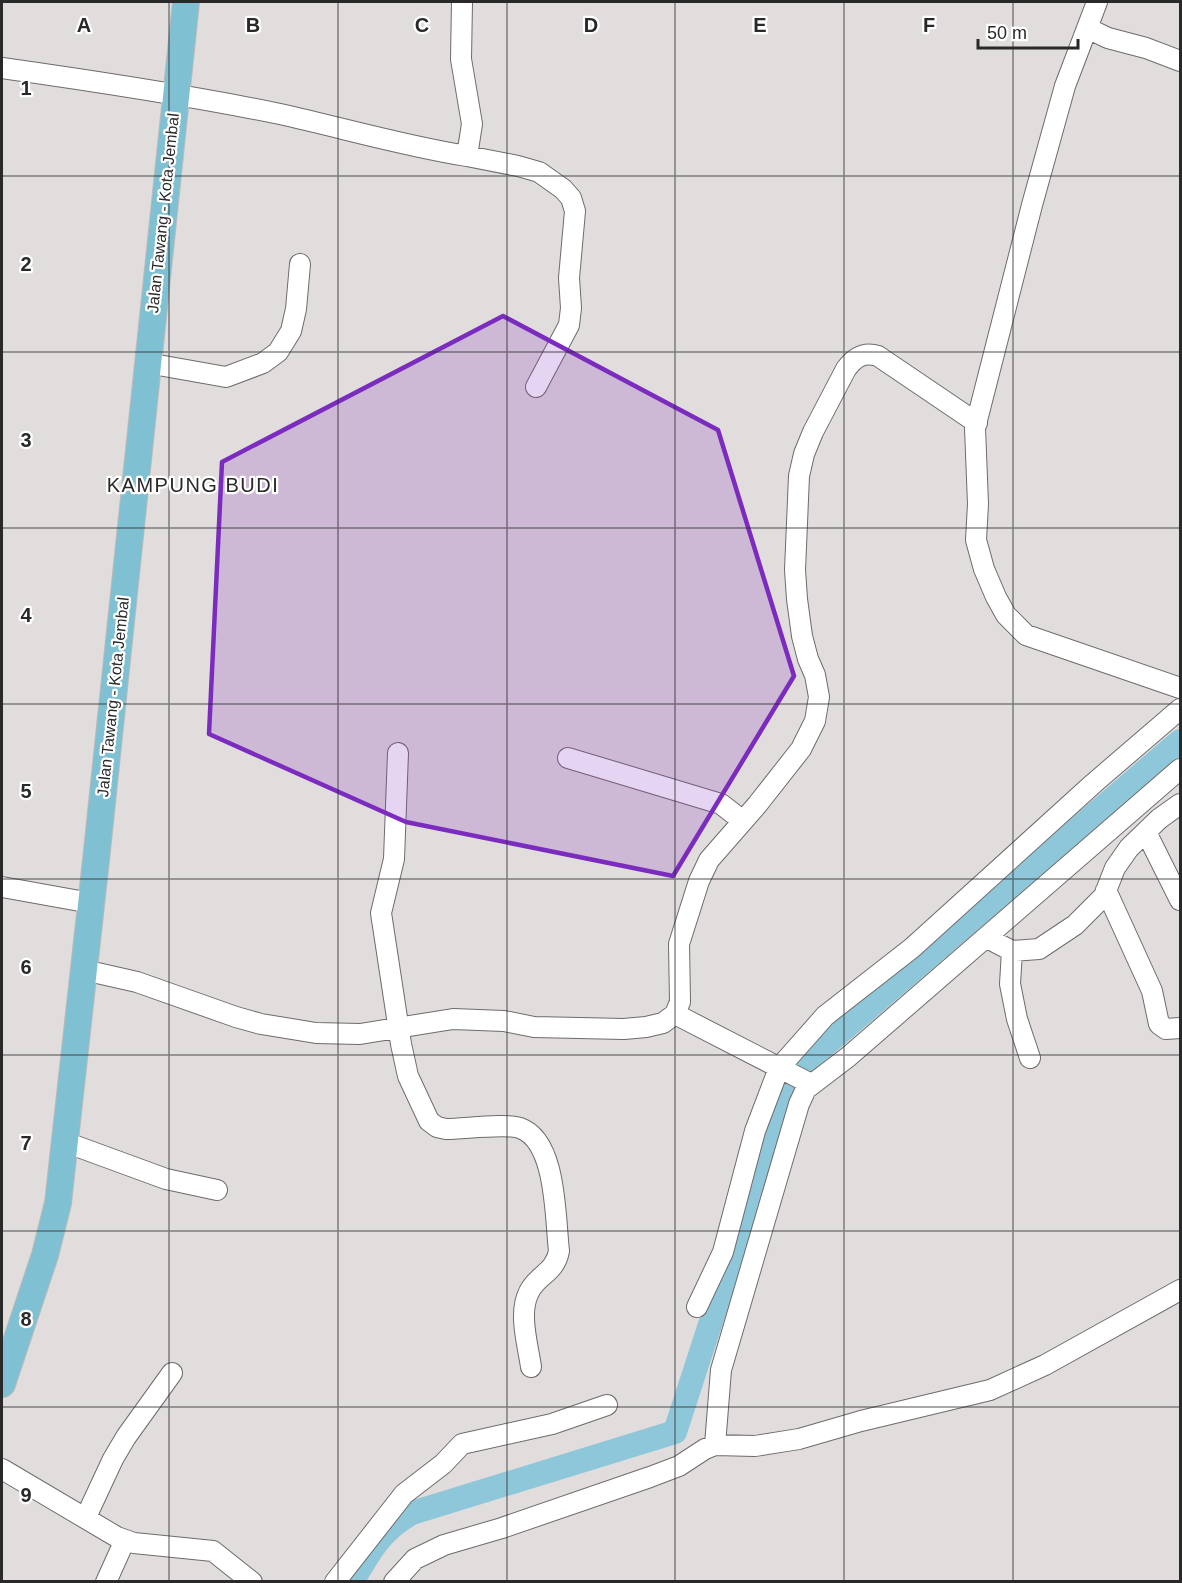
<svg xmlns="http://www.w3.org/2000/svg" width="1182" height="1583" font-family="Arial,sans-serif">
  <rect width="100%" height="100%" fill="#e1dddd"/>
  <g fill="none" stroke-linecap="round" stroke-linejoin="round">
    <path stroke="#8fc7da" stroke-width="24" d="M803,1064l377,-323
      M352,1582c18,-30 28,-51 60,-69l263,-81 111,-341"/>
    <g stroke="#6f6b6b" stroke-width="22">
      <path id="minor" d="M1097,2l-32,84 -33,119 -57,223 3,76 -2,36 8,29 12,28 10,18 20,20 154,53
        M1087,28l21,10 38,10 34,13
        M2,68c92,13 186,27 278,46 63,14 124,32 187,42l5,-32 -11,-65 1,-57
        M467,156l51,10 21,6 24,17 8,9 4,13 -6,67 2,30 -2,17 -33,62
        M147,363l79,14 37,-14 15,-11 13,-21 5,-22 4,-45
        M398,753l-4,106 -13,54 20,131 7,32 21,45 8,6 9,2c18,0 59,-6 74,-1 37,13 35,90 39,123 -4,22 -22,24 -30,41 -11,21 -1,53 2,75
        M568,758l153,46 22,17
        M1146,832l34,68
        M2,887l89,16
        M1106,890l46,101 7,33 7,5 14,-1
        M987,938l25,13 27,-2 36,-24 29,-29 11,-28 14,-20 30,-29 21,-15
        M1012,951l-2,33 7,35 13,39
        M84,970l53,12 99,35 25,7 55,9 44,1 93,-15 51,2 30,6 90,2 22,-2 17,-4 12,-9 5,-12 -1,-58 20,-63 10,-21 48,-55 44,-56 14,-28 4,-24 -4,-22 -7,-16 -6,-23 -5,-37 -2,-29 4,-94 5,-22 9,-22 33,-63c8,-11 17,-18 32,-13l99,67
        M675,1014l136,70
        M65,1142l101,37 51,11
        M697,1307l26,-55 32,-121 24,-63 46,-52 87,-68 182,-165 86,-74
        M715,1445l40,1 44,-7 62,-18 129,-31 55,-25 135,-75
        M2,1469l115,68 17,6 79,8 39,31
        M86,1517l27,-58 13,-22 46,-64
        M106,1582l19,-42
        M335,1582l69,-88 39,-30 19,-20 90,-20 55,-19
        M394,1582l21,-23 29,-14 58,-17 148,-51 29,-11 26,-17 10,-4 6,-75 78,-266 7,-15 42,-32 332,-288"/>
    </g>
    <g stroke="#bbb" stroke-width="28">
      <path id="major" d="M2,1384l43,-129 13,-52 38,-343 90,-858"/>
    </g>
    <use href="#minor" stroke="#fff" stroke-width="20"/>
    <use href="#major" stroke="#7fc1d3" stroke-width="26"/>
  </g>
  <path fill="#7b2cbf" fill-opacity="0.2" stroke="#7b2cbf" stroke-width="4.5" stroke-linejoin="round" d="M503,316l215,114 76,246 -121,200 -267,-54 -197,-88 13,-272z"/>
  <path fill="none" stroke="#2a2929" stroke-width="1.5" stroke-opacity="0.55" d="M169,2v1580M338,2v1580M507,2v1580M675,2v1580M844,2v1580M1013,2v1580M2,176h1178M2,352h1178M2,528h1178M2,704h1178M2,879h1178M2,1055h1178M2,1231h1178M2,1407h1178"/>
  <g text-anchor="middle" dominant-baseline="central" stroke-width="4.5" stroke-linejoin="round" paint-order="stroke">
    <g font-size="16" fill="#2a2929" stroke="#fff">
      <text transform="translate(163 213) rotate(-84)">Jalan Tawang - Kota Jembal</text>
      <text transform="translate(113 697) rotate(-84)">Jalan Tawang - Kota Jembal</text>
    </g>
    <g font-size="20" letter-spacing="1.5" fill="#2a2929" stroke="#fff">
      <text x="193" y="485">KAMPUNG BUDI</text>
    </g>
  </g>
  <g font-size="20" text-anchor="middle" font-weight="bold" fill="#2a2929" stroke="#fff" stroke-width="4.5" stroke-linejoin="round" paint-order="stroke">
    <text x="84" y="32">A</text>
    <text x="253" y="32">B</text>
    <text x="422" y="32">C</text>
    <text x="591" y="32">D</text>
    <text x="760" y="32">E</text>
    <text x="929" y="32">F</text>
    <text x="26" y="95">1</text>
    <text x="26" y="271">2</text>
    <text x="26" y="447">3</text>
    <text x="26" y="622">4</text>
    <text x="26" y="798">5</text>
    <text x="26" y="974">6</text>
    <text x="26" y="1150">7</text>
    <text x="26" y="1326">8</text>
    <text x="26" y="1502">9</text>
  </g>
  <rect width="1182" height="1583" fill="none" stroke="#2a2929" stroke-width="6"/>
  <path d="M978 39v9h100v-9" fill="none" stroke="#2a2929" stroke-width="3"/>
  <text x="987" y="39" font-size="18" fill="#2a2929" stroke="#ffffff" stroke-width="4.5" paint-order="stroke">50 m</text>
</svg>
